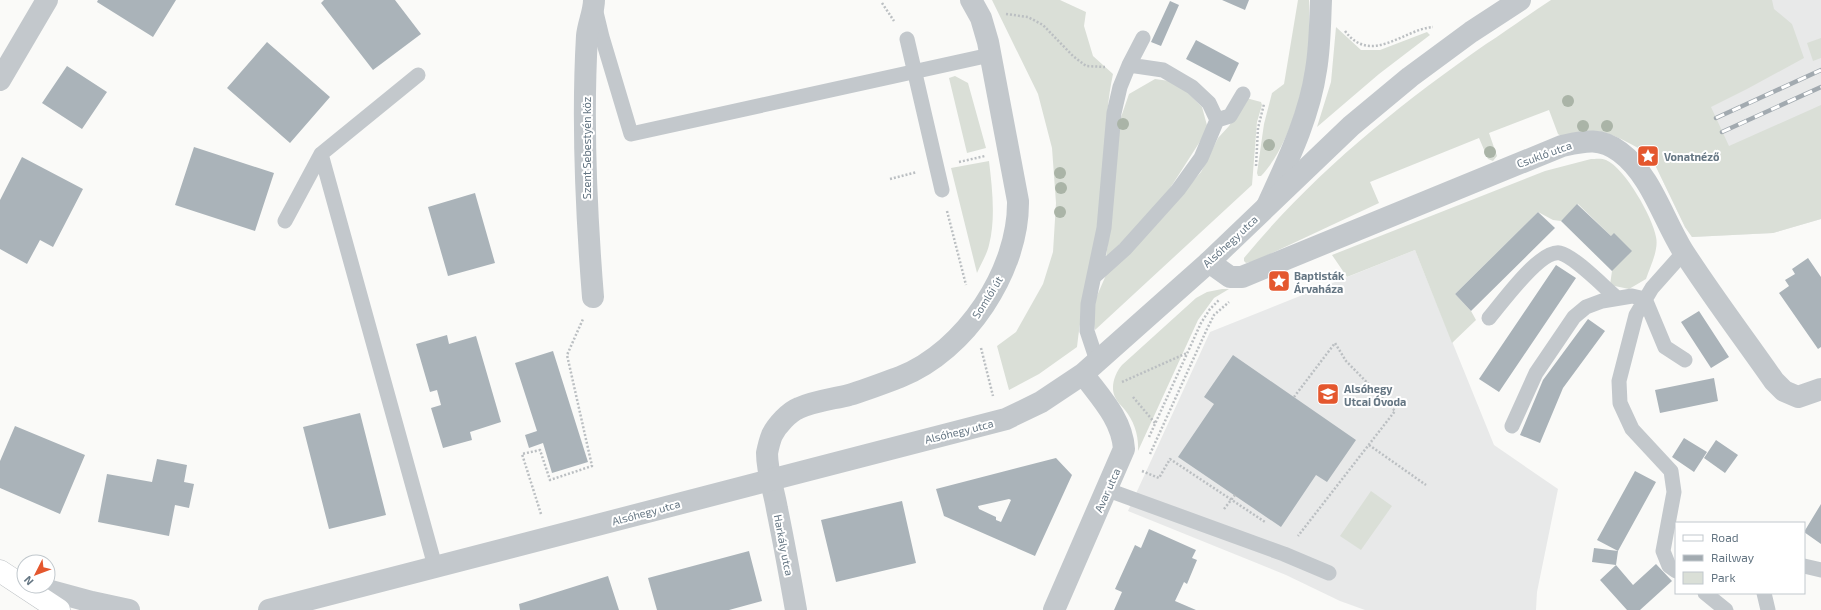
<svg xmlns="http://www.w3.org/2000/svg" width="1821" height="610" font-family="'Exo 2',sans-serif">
  <rect width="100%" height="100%" fill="#fafaf8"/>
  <path fill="#e8e9e9" d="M1631,0h190v219l-48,14 -81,4 -7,-10 -39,-81z
    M1415,250l79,195 64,44 -21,103 -1,18h-171l-25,-9 -54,-26 -158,-64 82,-179z"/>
  <path fill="#dadfd7" d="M992,0h68l26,12 -2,14 9,30 20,18c-10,46 -6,94 -13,140 -7,45 -18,88 -23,133l-38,27 -30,16 -12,-44 19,-14 27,-48 10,-32 3,-49 -4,-55 -14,-54z
    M1298,0h11c0,17 1,35 -1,52 -3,38 -20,96 -47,124h-3l-1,-3 7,-49 8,-31 12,-9z
    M1551,0h221l2,9 18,15 12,34 -57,31 -36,18 18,39 92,-41v114l-48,14 -81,4 -7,-10 -39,-81 -8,2c-35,-19 -39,-20 -77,-12l-3,-2 -9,-24 -60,23 8,23 -4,5 -5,-2 -9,-21 -109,44 9,21 -124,58 -9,2 -2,-2v-3c69,-84 153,-152 242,-214 22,-14 43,-30 65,-44z
    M1336,27l25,23h19l47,-18 3,3 -51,39 -62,53 14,-45z
    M1821,38v20l-8,3 -6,-18z
    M955,76l13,7 18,65 -19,5 -18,-75z
    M1155,79l22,3 25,25 6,22 -41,64 -28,32 -33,33 7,-59 6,-76 10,-29z
    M1246,98l15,4 1,3 -5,17 -5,63 -157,145 -2,-12 3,-20 10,-23 42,-43 53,-60 17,-34 11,-12z
    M1591,159c4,0 11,-1 15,1 19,8 47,58 50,77 3,13 -6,30 -10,42l-17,10 -19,-4 2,-14 -1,-35 -33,-32 -17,17 -8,-1 -15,-8 -83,82 16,17 5,9 -24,23 -37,-93 -68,27 -15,-22 213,-84z
    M989,161c3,26 7,57 0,84 -2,9 -8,19 -12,28l-26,-105z
    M1222,289h7l-15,9 -16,22 -60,131c1,-15 -4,-30 -13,-41 -3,-4 -8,-8 -10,-13 -5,-10 0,-24 7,-32l74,-67 11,-6z
    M1371,491l21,15 -31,44 -21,-14z"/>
  <path fill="#aab3b9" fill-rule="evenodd" d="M98,0h78l-23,37 -56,-35z
    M324,0h71l26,34 -48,36 -52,-67z
    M1222,0h27l-4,10z
    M1170,1l9,4 -18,41 -10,-4z
    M1196,40l43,23 -9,19 -44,-23z
    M267,42l63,55 -40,46 -63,-55z
    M67,66l40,26 -25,37 -40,-26z
    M194,147l80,26 -19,58 -80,-26z
    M22,157l61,32 -30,58 -13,-7 -13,24 -27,-15v-49z
    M475,193l20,70 -47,13 -20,-69z
    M1577,204l34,32 3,-3 18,18 -20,20 -51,-50z
    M1538,212l17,16 -84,83 -16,-17z
    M1808,258l13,19v70l-3,2 -39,-56 10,-7 -4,-6 10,-6 -3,-5z
    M1556,265l20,13 -77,114 -20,-13z
    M1699,311l30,46 -18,11 -30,-46z
    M1588,319l17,12 -42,57 -23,55 -20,-8 23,-55z
    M447,335l2,9 27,-8 25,86 -31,10 2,8 -29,8 -12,-40 10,-3 -4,-15 -7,2 -14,-48z
    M553,351l35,111 -36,11 -9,-30 -14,5 -4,-13 12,-4 -22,-68z
    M1233,355l123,85 -29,42 -11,-7 -35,52 -103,-70 36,-53 -10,-7z
    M1714,378l4,23 -58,12 -5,-23z
    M360,413l26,102 -57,14 -26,-102z
    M15,426l70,29 -25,59 -60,-26v-27z
    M1684,438l23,14 -13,20 -22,-15z
    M1716,440l22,15 -13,18 -21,-15z
    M1056,458l16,17 -37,81 -91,-40 -8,-27zM1009,499l2,1 -10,22 -5,-2v-3l-17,-8 -1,-3z
    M157,459l30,6 -3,17 10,2 -5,24 -14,-3 -6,31 -71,-14 9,-48 45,8z
    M1635,471l21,11 -38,69 -21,-11z
    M902,501l14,62 -80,19 -15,-62z
    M1821,504v40l-17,-12z
    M1149,529l47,21 -4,8 5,2 -10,24 -3,-2 -9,19 21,9h-82l8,-18 -7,-3 20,-44 6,3z
    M1594,548l24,3 -2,14 17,20 23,-21 16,17 -32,29h-13l-27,-30 16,-15 -24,-3z
    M749,551l13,50 -33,9h-72l-9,-32z
    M608,576l11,34h-99l-1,-6z"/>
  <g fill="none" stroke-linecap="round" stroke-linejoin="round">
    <g stroke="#b5babe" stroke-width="23">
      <path id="primary" d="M0,571l59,39"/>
    </g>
    <path stroke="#bbbfc2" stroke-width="2.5" stroke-dasharray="2 2" stroke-linecap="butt" d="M882,3l12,18
      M1006,14l22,3 15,8 30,31 13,10 19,1
      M1345,31c26,35 59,-2 88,-4
      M959,162l26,-6
      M1256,166l2,-38 6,-24
      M890,179l27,-7
      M947,211l19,74
      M981,348l12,48
      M1122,382l65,-29
      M1133,397l22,26
      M1294,397l41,-54 11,18 49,50 -97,125
      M1149,437l52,-114 9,-14 9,-9
      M1369,445l57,40
      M1150,454l57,-125 7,-14 15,-13
      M1142,471l17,7 11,-19 95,63
      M1224,509l11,-14
      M541,514l-19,-60 18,-4 10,30 42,-14 -25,-111 16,-36"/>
    <path stroke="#c3c8cc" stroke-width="15" d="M595,8l7,29 29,97 359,-79
      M907,39l35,151
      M1129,65l34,5 29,17 17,16 8,17 13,-4 13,-22
      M321,154l114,412
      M285,221l36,-67 97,-79
      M1095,276l30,-27 53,-59 23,-32 16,-38
      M1489,318c13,-15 51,-69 71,-65 14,3 45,35 57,45
      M1097,361l-10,-30 1,-27 16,-76 10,-115 6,-26 9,-22 14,-27
      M1512,426l24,-53 38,-56 12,-10 16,-6 30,-5 13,3 20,48 20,13
      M1108,490l176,64 45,19
      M1804,566l17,4
      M1676,571l-7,-5 -6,-15 11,-59 -3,-21 -39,-42 -12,-26 -1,-22 17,-66 16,-27 32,-36
      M1705,593l21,17
      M1764,593l4,17"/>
    <path stroke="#c3c8cc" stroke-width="22" d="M0,80l47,-80
      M1267,206c20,-44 42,-88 49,-136 4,-23 4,-47 5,-70
      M1209,262l21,15h12l320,-131c23,-5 38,-9 58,6 31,23 43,67 63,99 29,45 61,87 91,130l10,10 14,6 23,-8
      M593,297c-7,-87 -11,-175 -6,-261 1,-12 7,-24 7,-36
      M796,610c-6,-34 -12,-67 -19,-101 -3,-18 -10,-37 -10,-56 1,-5 3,-13 5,-18 5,-10 17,-23 27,-27 16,-7 34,-9 50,-13 17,-5 35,-12 51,-18 66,-26 119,-107 118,-176l-30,-159 -7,-24 -10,-18"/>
    <path stroke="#c3c8cc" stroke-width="22" d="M33,586l59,16 37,8
      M269,610l737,-191 35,-17 42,-28 126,-112 142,-136 59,-49 61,-45 49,-32
      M1054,610l70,-161c-2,-30 -24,-52 -41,-75"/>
    <use href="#primary" stroke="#fff" stroke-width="22"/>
    <g stroke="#a2aab0" stroke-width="4.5">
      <path id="rail" d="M1716,118l105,-48
        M1722,132l99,-45"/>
    </g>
    <use href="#rail" stroke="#fff" stroke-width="3" stroke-dasharray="9" stroke-linecap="butt"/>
  </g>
  <g fill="#aab4a7">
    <circle cx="1568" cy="101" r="6"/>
    <circle cx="1123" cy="124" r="6"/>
    <circle cx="1583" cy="126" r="6"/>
    <circle cx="1607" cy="126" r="6"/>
    <circle cx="1269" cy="145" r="6"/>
    <circle cx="1490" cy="152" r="6"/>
    <circle cx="1060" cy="173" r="6"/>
    <circle cx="1061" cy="188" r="6"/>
    <circle cx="1060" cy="212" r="6"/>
  </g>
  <defs>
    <g id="sight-square" transform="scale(1.15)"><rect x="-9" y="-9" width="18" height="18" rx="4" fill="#e4572e" stroke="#fff"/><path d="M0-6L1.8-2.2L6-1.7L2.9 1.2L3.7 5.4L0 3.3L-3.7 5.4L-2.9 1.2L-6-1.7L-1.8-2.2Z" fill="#fff"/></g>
    <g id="school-square" transform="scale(1.15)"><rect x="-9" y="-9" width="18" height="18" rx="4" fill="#e4572e" stroke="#fff"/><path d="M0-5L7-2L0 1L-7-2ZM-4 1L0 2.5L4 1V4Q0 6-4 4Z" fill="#fff"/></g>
  </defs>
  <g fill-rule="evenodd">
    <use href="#sight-square" x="1648" y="156"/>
    <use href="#sight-square" x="1279" y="281"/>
    <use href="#school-square" x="1328" y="394"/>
  </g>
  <g text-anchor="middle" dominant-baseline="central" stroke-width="4" stroke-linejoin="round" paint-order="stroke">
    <g font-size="11" fill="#657683" stroke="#fff">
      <text transform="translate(586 148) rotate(-90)">Szent Sebestyén köz</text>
      <text transform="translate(1544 154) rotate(-20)">Csukló utca</text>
      <text transform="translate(1230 241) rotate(-43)">Alsóhegy utca</text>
      <text transform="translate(987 297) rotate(-58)">Somlói út</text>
      <text transform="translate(959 431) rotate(-14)">Alsóhegy utca</text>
      <text transform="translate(1107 490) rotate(-66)">Avar utca</text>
      <text transform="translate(646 512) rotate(-15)">Alsóhegy utca</text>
      <text transform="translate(784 545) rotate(79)">Harkály utca</text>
    </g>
    <g font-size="11" font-weight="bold" fill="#657683" stroke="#fff" text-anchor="start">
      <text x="1664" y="156">Vonatnéző</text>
      <text x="1294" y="275">Baptisták<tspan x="1294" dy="13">Árvaháza</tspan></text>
      <text x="1344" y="388">Alsóhegy<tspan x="1344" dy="13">Utcai Óvoda</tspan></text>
    </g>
  </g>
  <rect x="1675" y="522" width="130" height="72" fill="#ffffff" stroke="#c1c8cd"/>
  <rect x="1683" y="535" width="20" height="6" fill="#ffffff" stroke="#c1c8cd"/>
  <text x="1711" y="542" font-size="12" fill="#657683">Road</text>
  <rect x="1683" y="555" width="20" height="6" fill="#a2aab0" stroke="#c1c8cd"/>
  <text x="1711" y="562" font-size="12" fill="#657683">Railway</text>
  <rect x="1683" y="572" width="20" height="12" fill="#dadfd7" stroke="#c1c8cd"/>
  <text x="1711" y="582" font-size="12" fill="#657683">Park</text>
  <g transform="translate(36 574) rotate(228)"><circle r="19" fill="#ffffff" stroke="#c1c8cd"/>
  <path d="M0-3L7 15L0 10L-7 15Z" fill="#e4572e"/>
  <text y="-6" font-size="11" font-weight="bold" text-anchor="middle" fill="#657683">N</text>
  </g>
</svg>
